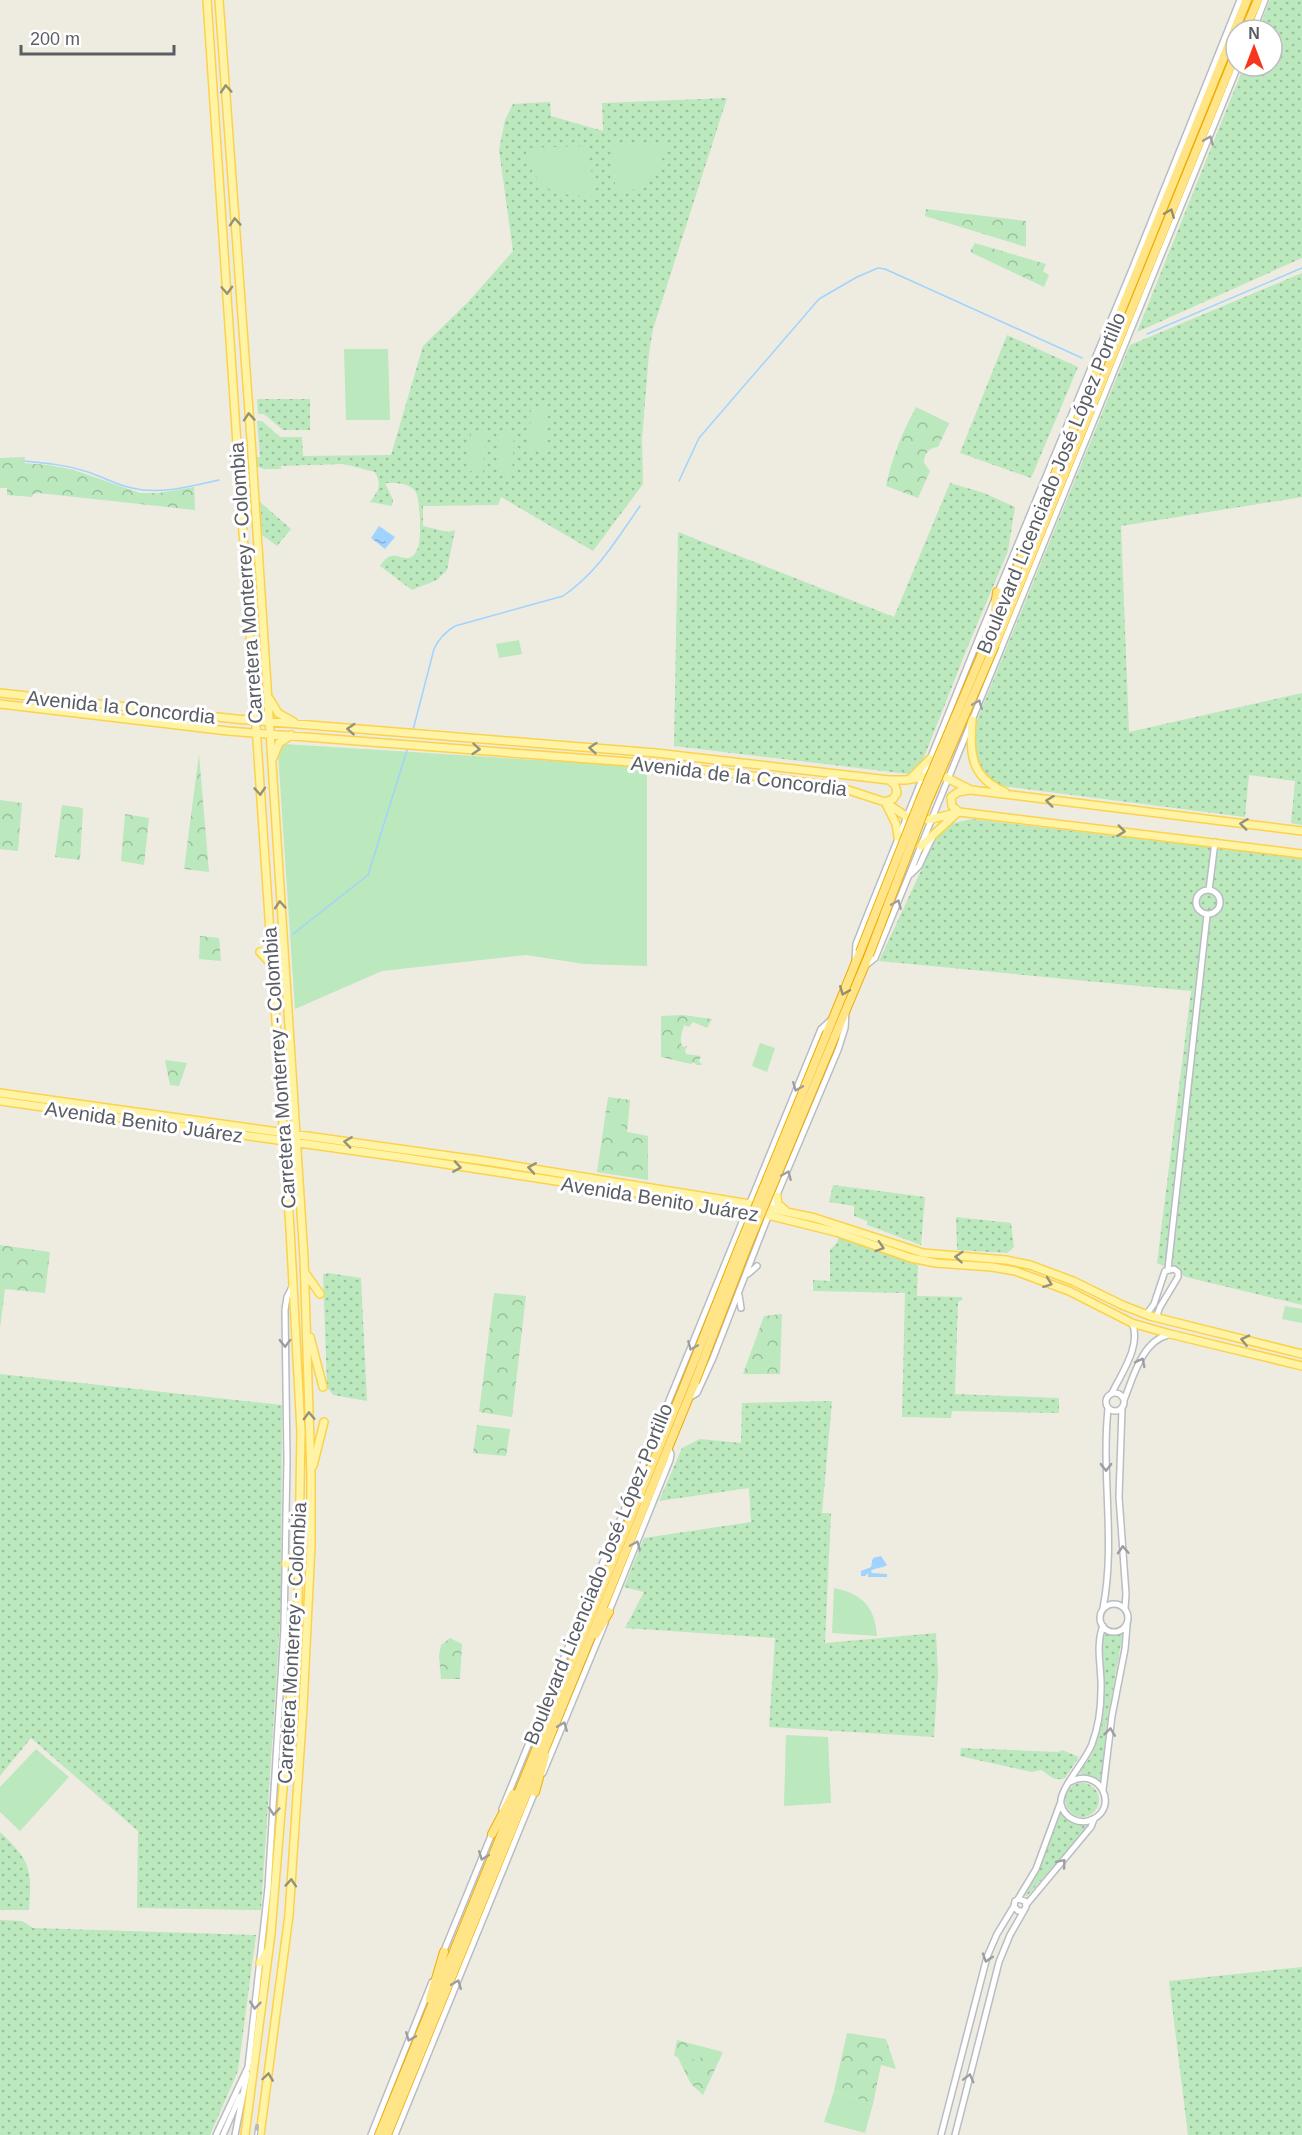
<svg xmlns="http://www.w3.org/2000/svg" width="1302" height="2135" font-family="Arial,sans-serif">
  <defs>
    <pattern id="grass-dots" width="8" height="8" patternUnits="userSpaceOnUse" patternTransform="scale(1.5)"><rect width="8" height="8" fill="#bbe8bd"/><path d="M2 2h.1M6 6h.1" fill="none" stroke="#9bbf9d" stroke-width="1.8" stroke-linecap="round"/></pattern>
    <pattern id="forest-crowns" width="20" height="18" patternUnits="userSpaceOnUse" patternTransform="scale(1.5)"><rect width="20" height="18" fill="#bbe8bd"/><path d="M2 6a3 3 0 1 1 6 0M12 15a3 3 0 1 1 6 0" fill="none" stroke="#9bbf9d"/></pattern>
    <pattern id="water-ripples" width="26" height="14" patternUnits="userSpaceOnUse" patternTransform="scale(1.5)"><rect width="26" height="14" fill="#a1d3ff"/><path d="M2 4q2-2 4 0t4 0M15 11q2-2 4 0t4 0" fill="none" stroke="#86aed2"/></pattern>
  </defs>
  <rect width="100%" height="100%" fill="#eeece1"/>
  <path fill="url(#grass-dots)" d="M1270,0h32v258l-165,74 107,-266h28v-36h-14z
    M727,98l-74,231 -4,24 -7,86 1,45 -50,67 -92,-54 -3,8 -75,1v20l25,6 7,-2 -8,40 -10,10 -25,10 -32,-24c15,-24 26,5 37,-16 5,-7 3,-46 0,-55 -1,-3 -3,-6 -5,-7 -8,-6 -18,-5 -27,-5l8,17 -1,6 -22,-4c9,-12 12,-16 5,-30l-31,-8 -63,2v3h-17l-8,-3 -1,-9h5l-3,-36h5l18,16h22l1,19 88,-1 32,-109 46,-45 44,-50 -14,-101 6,-30 8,-16 37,-2 1,14 52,15 -1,-28z
    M1302,273v224l-181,29 8,206 173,-39v132l-11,-2 4,-42 -46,-6 -4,42 -243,-31c-30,-17 -28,-35 -25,-66l153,-375z
    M1007,335l71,32 -47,111 -71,-25z
    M257,399h53v31h-27l-19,-16h-6z
    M950,483l34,10 31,14 -7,44 -40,95 -51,129 -243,-29 4,-214 216,85z
    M260,502l31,27 -14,17 -15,-11z
    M972,819l330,39v447l-116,-28 -29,-14 34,-272 -312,-30 59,-127 11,-10z
    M833,1185l92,12 -4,48 -54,-20v-4l-13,-5v-10l-25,-4z
    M956,1217l55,6 3,24 -7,6 -50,-3z
    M839,1236l79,29 -1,31 45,1v3l-4,2 -3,92 104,4v15l-107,-2 -1,7 -49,-1 3,-124 -92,-2v-11l17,1v-31l7,-7z
    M328,1273l33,5 6,123 -34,-6 -6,-8 -4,-113z
    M0,1374l282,31 -1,202 -20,303 -124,-2 1,-77 -107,-93 -31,38z
    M832,1401l-10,112h9l-6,130 111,-10 2,42 -4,62 -165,-10 6,-89 -150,-10 19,-36 -20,-5 20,-49 107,-16 -2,-34 -90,13 23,-53 18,-9 41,4 1,-40z
    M1105,1633h18l-16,89 -5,57 -3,1 -9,-5h-8l-2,-3c4,-7 10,-13 13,-20 14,-34 12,-78 9,-114v-4z
    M961,1748l97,4 4,-2 17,7 -14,21c-12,4 -15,-3 -24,-8l-9,2 -72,-16z
    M1065 1800a17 17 0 1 1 34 0a17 17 0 1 1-34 0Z
    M1061,1814l10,8 15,3 -1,6 -58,65h-2l15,-29 19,-51z
    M0,1832c31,29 32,37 29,78h-29z
    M0,1920l22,1 11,7 223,7 -18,136 -28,64h-210z
    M1302,1967v168h-114l-19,-154z"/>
  <path fill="url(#forest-crowns)" d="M926,209l100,12v26l-101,-31z
    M975,243l71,21 -3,7 6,4 -5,12 -74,-35z
    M916,407l33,16 -11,24c-9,1 -14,6 -14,16l6,8 -12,27 -32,-12c6,-29 16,-53 30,-79z
    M25,457l-1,6 25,2 25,5 66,23h19l35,-6 1,23 -157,-17 -5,1 -1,3 -25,-2v-7h-7v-30z
    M199,754l10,118 -25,-3z
    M0,800l22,3 -4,48 -18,-2z
    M62,805l21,3 -3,52 -25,-3z
    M125,814l24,4 -5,47 -23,-4z
    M200,936l19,2 2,23 -22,-2z
    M683,1015l29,4 -5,9 -14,-6 -4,5 -5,-2c-1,6 -6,15 -1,22l4,-1 -2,4 1,4 15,2 -2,5 3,4h-6l-2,-3 -3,2 -30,-7v-41z
    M165,1060l22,3 -8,23 -9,-1z
    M608,1097l22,3 -3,32 21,4v44l-51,-8z
    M0,1245l50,7 -5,41 -40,-4 -5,39z
    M494,1293l32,3 -14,121 -33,-5z
    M782,1314l-2,60h-37l21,-58z
    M477,1425l33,4 -4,27 -33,-3z
    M450,1638l12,6 -2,35h-19l-2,-23 2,-11z
    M847,2033l39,6 10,30 -15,-4 -8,39 -39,-13z
    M677,2040l46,12 -20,43 -12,-11 -13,-26 -4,-3z"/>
  <path fill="#bbe8bd" d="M665,144c-1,28 -21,48 -49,49l-5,-47z
    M587,146l9,50c-41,0 -61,-3 -71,-48z
    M344,349h44l2,71h-44z
    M531,408l17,1 -3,41 -16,-1z
    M471,432l14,1 -2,39 -15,-1z
    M500,433l14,1 -2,40 -15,-1z
    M519,640l3,14 -23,4 -3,-14z
    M285,744l362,23v199l-63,-2 -58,-9 -144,16 -87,38 -17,-256 2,-6z
    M760,1043l15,5 -8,24 -15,-6z
    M610,1111l13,2 -3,24 -13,-3z
    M1285,1306l17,3v14l-20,-4z
    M834,1588c28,6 41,18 43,48l-45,-3z
    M786,1735l42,2 3,66 -47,3z
    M36,1749l33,28 -49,54 -20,-19v-25z
    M683,2046l19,3 -2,12 -20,-4z
    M834,2091l39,13 -8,29 -41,-11z"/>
  <path fill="url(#water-ripples)" d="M379,526l16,11 -10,12 -14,-11z
    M881,1556l6,9c-5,4 -12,2 -16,6l1,2 15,1v3h-19v-4l-3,3h-4v-5l10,-4 2,-9z"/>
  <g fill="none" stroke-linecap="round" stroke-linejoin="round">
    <path stroke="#a1d3ff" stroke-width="1.5" d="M1147,334l155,-66
      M24,461c22,2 43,4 64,11 15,5 29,13 44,16 28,7 60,-2 87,-8
      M679,481l20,-43 120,-139 38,-22 21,-9 7,1 197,89
      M413,730l21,-81c5,-11 11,-17 21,-23l108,-30c34,-23 54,-57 77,-90
      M293,934l75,-59 40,-128"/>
    <g stroke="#b9bcc2" stroke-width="8">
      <path id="minor" d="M1253,30l12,-30
        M911,874l8,-8 14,-30
        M1196 902a12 12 0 1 1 24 0a12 12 0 1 1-24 0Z
        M1209,890l6,-48
        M855,961l1,-17 11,-28 113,-281 151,-363 109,-272
        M865,966l10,-8 34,-83 329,-809
        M1168,1269l39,-354
        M748,1274l9,-8
        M739,1295l2,13
        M1146,1315l8,-11 11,-33 9,-2 4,3v5l-18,30 -4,11
        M1106 1402a9 9 0 1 1 18 0a9 9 0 1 1-18 0Z
        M1112,1393c9,-19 30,-48 20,-70
        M689,1398l8,-5 16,-35 58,-149 67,-159 7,-22 1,-16
        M1124,1400c9,-22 18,-59 44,-65
        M1122,1408l-3,89 7,97 -1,14
        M1100 1618a14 14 0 1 1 28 0a14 14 0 1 1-28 0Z
        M1103,1608c13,-65 -2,-133 5,-199
        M608,1614l62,-154 1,-6 -3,-7
        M543,1773l62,-150
        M1070,1782c30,-16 49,25 23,37 -13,7 -29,-1 -32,-15 -3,-14 25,-43 31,-60 6,-16 9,-37 9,-54 1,-21 -6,-44 2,-64
        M1103,1790l9,-74 13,-67 2,-24
        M502,1809l319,-780 11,-10
        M1018,1899l18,-30 24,-65
        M1026,1905l65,-78 3,-8
        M443,1953l50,-122
        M216,2135l32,-68 20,-179 16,-259 3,-169 -2,-150 2,-13 5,-10
        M223,2135l17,-39
        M235,2135l12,-61
        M371,2135l61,-153
        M395,2135l141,-346
        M941,2135l46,-178 10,-23 17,-28
        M955,2135l44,-173 11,-27 16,-28 -1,-6 -7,-2 -3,2 -1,5 4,5h4"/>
    </g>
    <g stroke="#fdd24b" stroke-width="10">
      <path id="major" d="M207,0l83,1229 11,202 -3,176 -27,326 -26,202
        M219,0l32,439 53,819 7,217v70l-8,162 -14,208 -29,220
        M0,693l236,26 420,34 233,27h17l33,-6 32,16 331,41
        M269,698l9,15 16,9
        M0,704l228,27 427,33 181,22 49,16 22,15 11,3 14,-1 27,-7 343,42
        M972,720c-2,34 -2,57 33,72
        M273,758l6,-15 12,-8
        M911,778l19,-19
        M889,780l6,5 2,8 -4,6 -8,3 11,22 2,13
        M959,812l-7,-6 -1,-9 7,-5 12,-2
        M921,846l36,-33
        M260,952l12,13
        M0,1093l485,68 265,43 65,14 108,35 83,7 24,5 43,16 49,24 28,11 152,38
        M0,1101l399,56 348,53 89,22 75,26 25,5 56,4 23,4 54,20 63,32 38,11 132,32
        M777,1196l1,8 7,6
        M306,1274l14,20
        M310,1337l13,50
        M313,1466l11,-44
        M286,1564l13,-12
        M260,1963l7,-11"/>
    </g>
    <g stroke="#f0ad00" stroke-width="10">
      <path id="highway" d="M1245,30l13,-30
        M994,618l3,-26
        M987,642l260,-642
        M995,645l241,-592
        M827,1033l33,-81
        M835,1036l34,-81
        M596,1634l13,-22
        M535,1792l10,-36
        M492,1834l21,-40
        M430,1999l14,-47
        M379,2135l308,-756
        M387,2135l308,-753"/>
    </g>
    <use href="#minor" stroke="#fff" stroke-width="5"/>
    <use href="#major" stroke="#fff4a6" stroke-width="7"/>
    <use href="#highway" stroke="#ffe588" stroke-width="8"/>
    <g stroke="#b5b6b7" stroke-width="4">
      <path id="rail" d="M256,2135l1,-9"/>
    </g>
    <use href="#rail" stroke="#fff" stroke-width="1.5" stroke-dasharray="4.5" stroke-linecap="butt"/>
    <g stroke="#f0ad00" stroke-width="10" stroke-linecap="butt">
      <path id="highway-bridge" d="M860,952l60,-152 67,-158
        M869,955l58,-152 68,-158
        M687,1379l53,-134 87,-212
        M695,1382l52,-135 88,-211"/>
    </g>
    <use href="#highway-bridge" stroke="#ffe588" stroke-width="8"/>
  </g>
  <defs><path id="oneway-chevron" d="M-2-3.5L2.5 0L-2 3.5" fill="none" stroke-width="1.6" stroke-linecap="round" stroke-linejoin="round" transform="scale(1.5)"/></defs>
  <g stroke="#94927b">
    <use href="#oneway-chevron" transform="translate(226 89) rotate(-94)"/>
    <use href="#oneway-chevron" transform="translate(235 222) rotate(-94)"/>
    <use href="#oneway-chevron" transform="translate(227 290) rotate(87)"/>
    <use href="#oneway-chevron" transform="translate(249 417) rotate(-94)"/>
    <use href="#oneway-chevron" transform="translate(351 729) rotate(-176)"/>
    <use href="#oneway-chevron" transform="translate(593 748) rotate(-175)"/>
    <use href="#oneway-chevron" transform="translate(476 749) rotate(5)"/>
    <use href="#oneway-chevron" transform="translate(260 791) rotate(86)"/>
    <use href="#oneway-chevron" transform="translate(1050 801) rotate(-173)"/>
    <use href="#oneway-chevron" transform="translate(1244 824) rotate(-173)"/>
    <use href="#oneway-chevron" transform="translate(1121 831) rotate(7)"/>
    <use href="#oneway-chevron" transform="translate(280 905) rotate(-94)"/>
    <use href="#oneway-chevron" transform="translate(348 1142) rotate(-172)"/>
    <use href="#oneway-chevron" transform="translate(457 1167) rotate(9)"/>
    <use href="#oneway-chevron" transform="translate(532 1168) rotate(-171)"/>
    <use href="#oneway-chevron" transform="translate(880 1247) rotate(18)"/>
    <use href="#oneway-chevron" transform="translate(959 1257) rotate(-176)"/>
    <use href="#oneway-chevron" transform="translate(1048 1283) rotate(21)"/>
    <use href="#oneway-chevron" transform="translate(1245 1340) rotate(-167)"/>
    <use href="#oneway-chevron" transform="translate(309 1416) rotate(-92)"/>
    <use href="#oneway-chevron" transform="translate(291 1883) rotate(-86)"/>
    <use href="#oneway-chevron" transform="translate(268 2077) rotate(-82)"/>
  </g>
  <g stroke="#9c9ea2">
    <use href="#oneway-chevron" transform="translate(1209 140) rotate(-68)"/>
    <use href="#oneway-chevron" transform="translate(978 704) rotate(-68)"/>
    <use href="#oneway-chevron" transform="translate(897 904) rotate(-67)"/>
    <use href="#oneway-chevron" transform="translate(797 1087) rotate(112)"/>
    <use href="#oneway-chevron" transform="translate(787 1175) rotate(-67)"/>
    <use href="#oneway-chevron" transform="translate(285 1343) rotate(89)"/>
    <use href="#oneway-chevron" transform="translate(692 1346) rotate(113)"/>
    <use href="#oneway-chevron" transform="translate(1141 1362) rotate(-63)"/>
    <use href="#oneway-chevron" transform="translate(1106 1467) rotate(90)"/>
    <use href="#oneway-chevron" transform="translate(636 1545) rotate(-68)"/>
    <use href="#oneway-chevron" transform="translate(1123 1550) rotate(-93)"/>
    <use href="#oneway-chevron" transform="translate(563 1726) rotate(-68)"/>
    <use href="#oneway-chevron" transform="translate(1110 1732) rotate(-83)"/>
    <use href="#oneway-chevron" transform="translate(274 1811) rotate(94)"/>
    <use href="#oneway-chevron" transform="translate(483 1856) rotate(111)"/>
    <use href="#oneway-chevron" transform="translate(1062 1863) rotate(-50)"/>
    <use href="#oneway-chevron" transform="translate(987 1958) rotate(108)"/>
    <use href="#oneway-chevron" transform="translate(457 1984) rotate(-68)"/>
    <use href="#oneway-chevron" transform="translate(255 2005) rotate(96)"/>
    <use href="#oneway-chevron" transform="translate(410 2037) rotate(112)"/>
    <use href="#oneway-chevron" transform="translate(969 2078) rotate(-76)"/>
  </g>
  <g stroke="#948d71">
    <use href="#oneway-chevron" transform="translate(1170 213) rotate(-68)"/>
    <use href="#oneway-chevron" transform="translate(844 991) rotate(112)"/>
  </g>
  <g text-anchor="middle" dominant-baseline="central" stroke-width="6" stroke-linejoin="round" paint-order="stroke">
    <g font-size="20" fill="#5a5e64" stroke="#fff">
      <text transform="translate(1051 483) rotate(-68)">Boulevard Licenciado José López Portillo</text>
      <text transform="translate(246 583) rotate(-94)">Carretera Monterrey - Colombia</text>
      <text transform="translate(121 707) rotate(6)">Avenida la Concordia</text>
      <text transform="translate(739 776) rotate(7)">Avenida de la Concordia</text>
      <text transform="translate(279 1068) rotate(-94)">Carretera Monterrey - Colombia</text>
      <text transform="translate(144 1122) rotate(8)">Avenida Benito Juárez</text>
      <text transform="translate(660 1199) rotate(9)">Avenida Benito Juárez</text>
      <text transform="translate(598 1574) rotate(-68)">Boulevard Licenciado José López Portillo</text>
      <text transform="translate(292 1643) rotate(-87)">Carretera Monterrey - Colombia</text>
    </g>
  </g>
  <g transform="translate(1254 48)"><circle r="28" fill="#ffffff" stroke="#bdbfc1" stroke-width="1.5"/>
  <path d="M0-4.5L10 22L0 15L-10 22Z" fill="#f8361d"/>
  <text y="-9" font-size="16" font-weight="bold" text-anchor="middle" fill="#5a5e64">N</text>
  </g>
  <path d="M21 45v9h153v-9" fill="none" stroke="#5a5e64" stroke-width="3"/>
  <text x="30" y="45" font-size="18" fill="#5a5e64" stroke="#ffffff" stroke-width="4.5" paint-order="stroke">200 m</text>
</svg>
